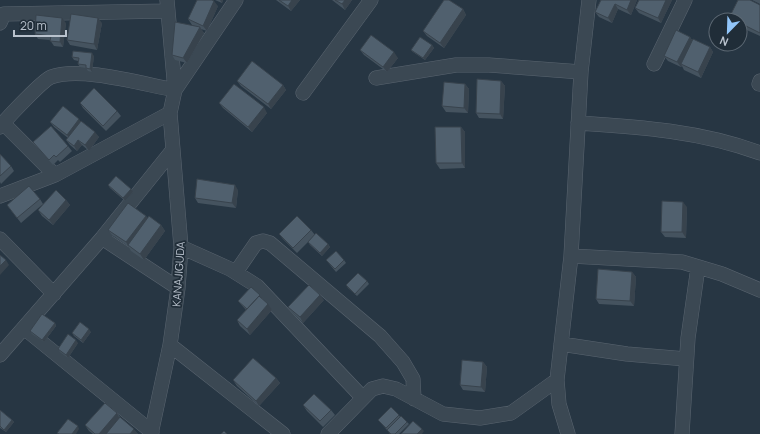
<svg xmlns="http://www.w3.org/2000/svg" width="760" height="434" font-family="Manrope,sans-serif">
  <rect width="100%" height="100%" fill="#273643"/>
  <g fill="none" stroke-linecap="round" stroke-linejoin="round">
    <g stroke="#5a6570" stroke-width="15">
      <path id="street" d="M0,23l4,-9 164,-3
        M654,64l31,-64
        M376,78l80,-13h33l92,7
        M759,84l1,-3
        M303,93l68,-93
        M3,123l52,52
        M578,123c62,4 123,8 182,30
        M0,127c7,-9 43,-47 51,-50 30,-11 91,7 124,13l61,-90
        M0,196l55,-21 115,-62
        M102,238l76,50
        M0,239l54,55
        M181,247l49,22 27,17 106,112
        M571,256l111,6 40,12 38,16
        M236,272l20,-29 7,-2 7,2 110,93 23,26 10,17 1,20
        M24,328l128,104
        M561,344l66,10 59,5
        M170,345l113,89
        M0,355l102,-117 70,-87
        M151,434l19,-89 8,-57 3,-41 -11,-134 5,-23 -8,-90
        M328,434l44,-45 11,-3 13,3 47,25 37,4 31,-5 46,-33
        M568,434l-9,-30 -2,-24 14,-124 10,-184 8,-72
        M682,434l6,-96 10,-71"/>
    </g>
    <use href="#street" stroke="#3b4853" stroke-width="14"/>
  </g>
  <path fill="#45535f" d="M215,0h8l-1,3z
    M276,0h24l-9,11z
    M332,0h20l-7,10z
    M601,0h36l-6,15 -13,-6 -6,14 -13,-6 -4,-5z
    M672,0l-11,23 -22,-10 -4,-5z
    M752,0h8v4z
    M760,5v31l-20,-9v-7h-10l-1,-2z
    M218,6l-11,25 -6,-2 3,4 -17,30 -12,-3 -3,-5 23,-29 -3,-1 -4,-6z
    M463,9l3,6 -22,33 -17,-12 -4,-5z
    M66,23l-3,24 -9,-1 -4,-6 -12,-1 -3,-5z
    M102,23l-5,27 -27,-5 -3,-5z
    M690,37l2,3 18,7 3,5 -12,26 -17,-8 -2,-4 -1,1 -13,-6 -4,-5z
    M432,45l2,3 -9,12 -12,-8 -2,-2z
    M360,50l38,8 -11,14 -23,-17z
    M94,56l-2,16 -4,-1 -2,-3 -6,-1 -2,-3v-3l-4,-1 -2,-3z
    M237,81l46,4 3,5 -15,19 -30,-23z
    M501,81l4,5 -2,33 -24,-1 -3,-5z
    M465,84l4,5 -1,24 -22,-1 -4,-6z
    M80,103l37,8 4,5 -15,15 -23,-23z
    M219,103l48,10 -15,19 -29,-24z
    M81,121l18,16 -10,14 -7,-6 -5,6 -7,-6 -4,-5 2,-2 -14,-11 -4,-5z
    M461,127l4,5v36l-25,1 -4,-6z
    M33,142l35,4 4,5 -12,11 -2,-2 -5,5 -16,-18z
    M0,154l11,12 3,5 -13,13 -1,-2z
    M108,185l25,7 -8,9 -15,-13z
    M238,190l-2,18 -38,-5 -3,-5z
    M40,199l3,5 23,-4 4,5 -17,20 -11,-9 -4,-6 5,-6 -22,19 -14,-18z
    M687,207l-1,31 -21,-1 -4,-5z
    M146,216l1,2 14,7 4,6 -21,29 -13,-9 -2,-4 -17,-12 -4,-5z
    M311,230l4,5 13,9 2,3 -8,9 -12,-11 -2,-3 5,-5 -16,16 -14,-14 -4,-5z
    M326,260h18l2,3 -10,9z
    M632,272l4,5 -2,29 -35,-2 -3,-5z
    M367,281l2,3 -12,12 -9,-8 -2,-3z
    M262,298l10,12 -22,25 -10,-9 -3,-6 9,-10 -8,-9z
    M324,300l-21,23 -11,-11 -4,-5z
    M55,323l1,3 -12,16 -12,-8 -2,-3z
    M91,332l-8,11 -9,-7 -2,-3z
    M78,343l-10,15 -8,-6 -2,-3z
    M483,362l4,5 -2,25 -22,-2 -3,-5z
    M276,378l4,5 -21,23 -22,-20 -4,-6z
    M303,405l28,5 4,5 -12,12 -16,-16z
    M0,410l12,10 2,2 -8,10 -6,-4z
    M117,413l3,4 18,17h-45l-4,-3 -4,-6z
    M399,415l1,2 7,5 2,2 -10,10h-9l-3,-4 -9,-10z"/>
  <path fill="#38434d" d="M220,0h3l-1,3z
    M292,0h8l-9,11 -3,-5z
    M345,0h7l-7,10 -3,-6z
    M631,0h6l-6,15 -4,-5z
    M666,0h6l-11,23 -3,-5z
    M214,1l4,5 -11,25 -4,-5z
    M615,4l3,5 -6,14 -4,-5z
    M463,9l3,6 -22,33 -4,-5z
    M62,18l4,5 -3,24 -3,-5z
    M98,18l4,5 -5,27 -3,-6z
    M200,27l4,6 -17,30 -4,-5z
    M690,37l3,5 -12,22 1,2 -1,1 -4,-5z
    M432,45l2,3 -9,12 -2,-2z
    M710,47l3,5 -12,26 -3,-6z
    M394,52l4,6 -11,14 -4,-5z
    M92,53l2,3 -2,16 -2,-3z
    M501,81l4,5 -2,33 -3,-5z
    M465,84l4,5 -1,24 -4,-5z
    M283,85l3,5 -15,19 -3,-5z
    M264,107l3,6 -15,19 -4,-5z
    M79,119l4,6 -13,15 -3,-5z
    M461,127l4,5v36l-3,-5z
    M95,132l4,5 -10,14 -4,-6z
    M78,140l4,5 -5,6 -3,-5z
    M235,185l3,5 -2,18 -4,-5z
    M131,189l2,3 -8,9 -2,-3z
    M66,200l4,5 -17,20 -4,-5z
    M683,202l4,5 -1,31 -4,-6z
    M146,216l3,5 -21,25 -2,-4z
    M161,225l4,6 -21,29 -4,-6z
    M328,244l2,3 -8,9 -2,-3z
    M6,260l3,5 -9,10v-9z
    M632,272l4,5 -2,29 -4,-5z
    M320,295l4,5 -21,23 -3,-6z
    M268,304l4,6 -22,25 -3,-6z
    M55,323l1,3 -12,16 -2,-2z
    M89,329l2,3 -8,11 -2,-3z
    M76,340l2,3 -10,15 -2,-3z
    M483,362l4,5 -2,25 -4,-5z
    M276,378l4,5 -21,23 -3,-5z
    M117,413l3,6 -13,15h-8z
    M12,420l2,2 -8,10 -2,-2z
    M78,426l1,3 -3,5h-4z
    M134,429l4,5h-8z
    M422,429l2,2 -2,3h-5z"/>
  <path fill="#50606e" stroke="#38434d" d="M197,0h15l2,1 -11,25 -15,-7z
    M279,0h13l-4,6z
    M335,0h10l-3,4z
    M444,0h5l14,9 -23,34 -17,-12z
    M601,0h30l-4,10 -12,-6 -7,14 -13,-6z
    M639,0h27l-8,18 -23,-10z
    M738,0h12l10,5v28l-20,-10v-3h-8l-3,-2z
    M71,14l27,4 -4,26 -27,-4z
    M36,15l26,3 -2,24 -10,-1 1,-5 -16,-2z
    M175,22l25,5 -17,31 -11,-3z
    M676,30l14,7 -13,25 -13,-6z
    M371,35l23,17 -11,15 -23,-17z
    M420,37l12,8 -9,13 -12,-8z
    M693,39l17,8 -12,25 -17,-8z
    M73,51l19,2 -2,16 -4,-1v-3l-8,-1 1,-6 -7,-1z
    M252,61l31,24 -15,19 -31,-23z
    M477,79l24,2 -1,33 -24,-1z
    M444,82l21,2 -1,24 -22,-2z
    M234,84l30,23 -16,20 -29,-24z
    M94,88l23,23 -14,15 -23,-23z
    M63,106l16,13 -12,16 -17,-13z
    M81,121l14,11 -10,13 -7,-5 -4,6 -8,-6z
    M51,126l17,20 -12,11 -2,-2 -5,5 -16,-18z
    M435,127h26l1,36h-26z
    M0,154l11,12 -11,10z
    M116,176l15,13 -8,9 -15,-13z
    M197,179l38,6 -3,18 -37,-5z
    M29,186l11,13 -23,19 -10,-13z
    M56,190l10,10 -17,20 -11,-10z
    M662,201l21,1 -1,30h-21z
    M128,203l18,13 -20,26 -18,-12z
    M149,216l12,9 -21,29 -12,-9z
    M297,216l14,14 -18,18 -14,-14z
    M316,233l12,11 -8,9 -12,-11z
    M336,251l8,9 -9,9 -9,-9z
    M0,255l6,5 -6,6z
    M598,269l34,3 -2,29 -34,-2z
    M358,273l9,8 -12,13 -9,-9z
    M309,285l11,10 -20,22 -12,-10z
    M251,287l9,8 -1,1 -12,13 -9,-8z
    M259,296l9,8 -21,25 -10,-9z
    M42,314l13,9 -13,17 -12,-9z
    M80,322l9,7 -8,11 -9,-7z
    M68,334l8,6 -10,15 -8,-6z
    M253,358l23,20 -20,23 -23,-21z
    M462,360l21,2 -2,25 -21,-2z
    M314,394l17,16 -11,11 -17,-16z
    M105,403l12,10 -18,21h-4l-10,-9z
    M391,407l8,8 -13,13 -8,-8z
    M0,410l12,10 -8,10 -4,-4z
    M401,416l6,6 -12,12h-4l-4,-4z
    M120,417l14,12 -4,5h-24z
    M68,419l10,7 -6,8h-13l-2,-1z
    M413,421l9,8 -5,5h-16z
    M224,431l3,3h-6z"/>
  <g text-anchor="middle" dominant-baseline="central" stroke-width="3.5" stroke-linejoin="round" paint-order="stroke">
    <g font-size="11" fill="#b9c2cd" stroke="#202d38">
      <text transform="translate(178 274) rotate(-86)">KANAJIGUDA</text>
    </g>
  </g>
  <g transform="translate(728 32) rotate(203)"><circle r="19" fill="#202d38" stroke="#5d6974"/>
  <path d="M0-3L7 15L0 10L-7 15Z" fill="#91c5f9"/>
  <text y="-6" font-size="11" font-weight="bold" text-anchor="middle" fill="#b9c2cd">N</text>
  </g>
  <path d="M14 30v6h52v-6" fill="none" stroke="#b9c2cd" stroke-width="2"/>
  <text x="20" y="30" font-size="12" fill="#b9c2cd" stroke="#202d38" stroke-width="3" paint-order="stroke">20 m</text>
</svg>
